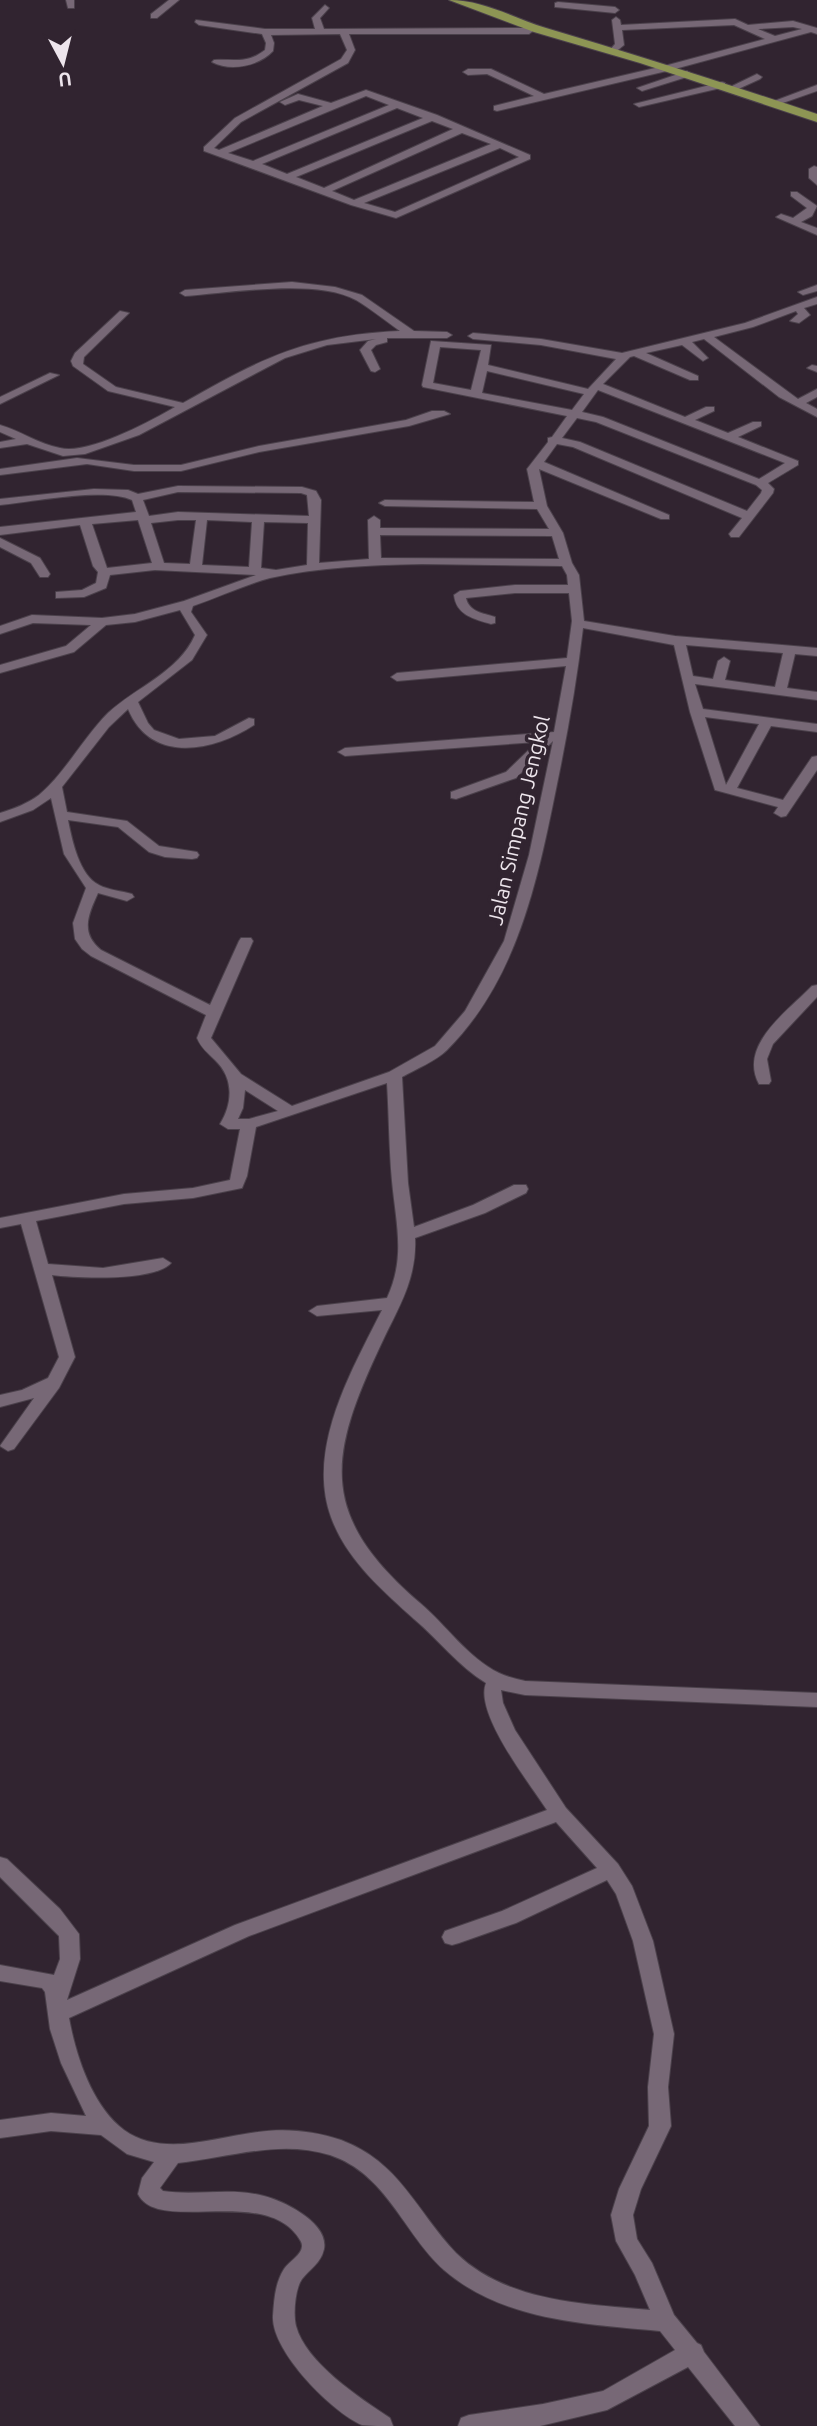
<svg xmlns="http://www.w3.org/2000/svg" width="817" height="2426" font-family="Ubuntu,sans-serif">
  <rect width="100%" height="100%" fill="#312430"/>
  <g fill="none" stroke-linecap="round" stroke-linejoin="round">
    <g stroke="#4b414b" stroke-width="2">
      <path id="street" d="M66,0h8v8h-6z
        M169,0h10l-22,18h-6v-4z
        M558,2l57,5 4,3 -4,3 -60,-6v-4z
        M325,5l4,3 -9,10 4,11 205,-1 4,3 -4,3h-180l6,16 -7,13 -107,59 -27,26 5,2 104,-44 -24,-6 -14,5 -5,-3 18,-8 33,9 35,-13 71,25 93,40v4l-134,59 -45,-13 -147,-54v-4l31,-29 106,-59 6,-9 -7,-16 -69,1 3,8 -1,8c-14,15 -42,21 -61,11l2,-2c20,-1 33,4 51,-10l1,-7 -4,-9 -63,-9 -4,-3 1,-2 69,9h50l-3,-11zM366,96l23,9 -136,56 -25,-8zM397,108l26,10 -136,56 -25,-10zM432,121l21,8 -129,59 -28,-11zM462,133l29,11 -137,56 -22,-9zM500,148l19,9 -124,55 -31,-9z
        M616,17l4,3 1,5 114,-6 13,6 45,-4 24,7v6l-6,-2 -140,38 -174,41 -3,-1v-4l40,-10 -47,-22 -19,1 -5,-3 5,-3h23l53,25 124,-29 97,-26 -31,-14 -112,5 2,15 -11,9 -4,-3 6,-7 -3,-24zM793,27l9,2 -27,7 -17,-7z
        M687,71l5,3 -2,2 -48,15 -5,-3z
        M757,74l5,3 -2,2 -24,11 -8,-2z
        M722,82l3,1v4l-86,20 -5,-3z
        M817,85v6l-40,14 -8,-2z
        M814,166l3,1v18l-8,-7v-9z
        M791,192h6l20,14 -5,10 -11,6 16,6v7l-41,-18 5,-3 12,4 14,-10 -16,-12z
        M292,282l43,5 27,8 52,36 33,1 5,3 -5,3h-60v4l-11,3 -5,5 9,19 -5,3 -4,-1 -11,-21 8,-9 8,-2 -49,6 -42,13 -146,77 -54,19 -22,2 -36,-12 -27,4v-6l16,-3 -16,-7v-7c21,6 38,19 60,23 28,7 89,-26 115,-41l-67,-16 -35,-25 -2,-5 4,-8 45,-42 9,2 -45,44 -1,7 33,23 67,16c79,-45 124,-68 217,-72 -14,-10 -29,-22 -44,-31 -40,-22 -126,-7 -171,-4l-5,-3 5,-3z
        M817,285v6l-14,4 -5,-3z
        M817,297v7l-13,4 6,7 -11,8 -9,-2 8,-7 -2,-3 -43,16 -39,10 84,62 19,-10v8l-11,6 11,6v8l-38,-20 -75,-58 -12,3 16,16 -5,3 -21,-16 -36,8 52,23v4h-8l-56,-24 -4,1 -27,27 82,33 21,-10h8v4l-19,9 33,13 25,-11h8v4l-23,11 60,24v4l-30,18 6,6 -1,4 -34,44h-8l-2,-3 13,-16 -169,-71 -16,-3 -13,18 125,53v4h-8l-122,-50 8,37 16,27 9,30 7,12 5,46 91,15 142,12v8l-22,-2 -8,34 30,4v8l-122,-16 8,25 114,15v8l-46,-6 -34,62 46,12 29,-43 5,-1v14l-31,46 -5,1 -7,-4 4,-6 -63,-17 -25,-78 -16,-67 -91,-17c-6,51 -15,103 -26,156 -19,94 -39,195 -110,266 -11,11 -31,19 -45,27l6,106 6,44 59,-22 41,-20h12l2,4 -2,4 -41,20 -70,25c2,39 -15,67 -31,100 -55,116 -69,175 36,265 26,22 48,55 79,70 8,4 18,6 26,8l292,12v14l-292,-12 -24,-5 2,13 12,27 51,78 52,56 14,22 21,55 21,93 -6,53 3,39 -30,63 -8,26 4,24 15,24 22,52 23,28 4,2 3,7 56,74h-25l-47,-59 -81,43 -67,16h-82l3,-8 8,-3 74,-11 60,-13 72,-41 -15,-19c-74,-7 -157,-10 -216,-61 -41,-37 -57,-96 -114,-115 -51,-16 -101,3 -152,8l-18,25 3,3c34,5 68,-4 101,5 20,5 65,27 60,53 -3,14 -14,20 -22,30 -7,10 -9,35 -6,47 10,37 64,72 94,92l3,8c-9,0 -23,0 -31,-1 -30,-13 -91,-74 -89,-109 1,-15 2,-33 11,-47 6,-9 24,-17 16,-29 -33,-56 -142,-5 -162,-46l4,-16 12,-16 -27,-8 -26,-19 -50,-4 -51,7v-18l51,-7 35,3 -25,-53 -11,-34 -5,-37 -3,-4 -42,-7v-16l54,10 6,-16 -1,-23 -59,-59v-20l7,2 53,50 19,25 1,25 -13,41 168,-75 312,-115c-17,-26 -73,-97 -61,-127 -28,-17 -47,-43 -72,-64 -32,-29 -68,-60 -83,-102 -25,-69 21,-147 51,-207l-65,6 -8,-5 8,-5 70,-8c19,-41 9,-74 5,-117 -3,-33 -3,-66 -5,-98l-131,44 -9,49 -5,12 -49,10 -69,6 -88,17 12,43 55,4 60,-10 8,5c-17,19 -95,15 -119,12l23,82 -16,31 -45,61 -6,2 -8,-5 34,-48 -34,9v-12l22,-5 26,-12 11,-21 -38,-133 -21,4v-10l124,-24 69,-6 37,-8 10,-51h-12l-8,-5c13,-21 14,-46 -5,-64 -7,-7 -14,-12 -18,-22l9,-23 -115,-59 -9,-7 -7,-10 -2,-16 13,-35 -22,-34 -13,-56 -18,12 -33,12v-9c13,-4 27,-9 39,-18 27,-23 44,-57 69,-82 28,-26 71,-41 87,-78l-15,-25 -45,12 -29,3 -32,27 -74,21v-8l66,-19 25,-21 -58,-2 -33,11v-8l32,-11 70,3 33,-4 49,-13 72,-26 -101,-5 -45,5 -4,13 -22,9 -28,1v-6l26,-2 14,-7 2,-11 -5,-6 -13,-41 -80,10v-8l136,-15 -4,-12c-28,-13 -100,2 -132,5v-6l94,-10 34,1 10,4 40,-8 124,1 14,4 5,9 -2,63 50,-4 -1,-39 6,-4 6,4v8l169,1 -12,-20 -152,-3 -6,-3 6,-3 149,2 -7,-33 21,-27v-4l4,-1 15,-21 -144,-29 -1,-2 9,-44 60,4 -3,20 100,24 28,-30 -75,-14 -68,-6 -5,-3 5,-3 68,6 81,14 123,-30zM440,347l41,3 -10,40 -38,-7zM487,371l97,23 -12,16 -90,-17zM598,390l187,73 -26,16 -156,-62 -21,-5zM577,418l19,4 160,63 6,5 -1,3 -14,18 -167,-69 -18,-4zM178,492l123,1 6,2 2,21 -131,-4 -29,4 -6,-16zM138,520l14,43 -45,5 -15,-44zM178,520h18l-6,44 -26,-1 -13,-40zM207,520l45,2 -3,45 -47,-2zM264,522l44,1 -1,42 -31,5 -15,-2zM380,535l172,1 7,23 -178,-1zM422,564l140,2 5,9 1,10h-53l-55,6 -6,4c2,20 20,24 37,29l4,-1v-6c-12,-4 -26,-5 -29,-19l49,-5h54l3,28 -5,37 -170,15 -6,4 6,4 169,-15 -12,66 -209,16 -7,4 7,4 192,-14 -31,30 -55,20v6l5,1 60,-21 37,-37 -24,114 -25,86 -39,70 -30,35 -46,26 -97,34 -51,-32 -30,-36 42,-97 -2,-3h-10l-2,3 -29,64 -109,-55c-21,-17 -13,-35 -3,-57l29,8 7,-4 -2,-3c-10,-3 -24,-4 -33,-9 -20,-10 -27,-45 -31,-65l50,7 31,25 16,5 27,2 5,-1 2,-3 -2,-3 -38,-6 -32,-25 -60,-9 -5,-25 47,-60 19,-18c23,55 85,43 126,16v-6l-5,-1 -34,18 -36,3 -25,-9 -6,-7 -10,-21 54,-42 15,-25 -16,-23 2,-6c26,-9 51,-21 77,-28 50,-11 102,-13 152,-14zM686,645l97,8 -8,34 -50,-7 5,-19 -6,-4 -6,4 -5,18 -20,-3zM705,717l54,7 -33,61zM245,1090l33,21 -29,8h-11l5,-11zM556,1822l41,46 -95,43 -57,20 -3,6 3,6 7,2 7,-2 57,-20 91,-43 9,14 17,47 21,93 -6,53 1,39 -30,63 -8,26 5,26 19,34 15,35c-65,-6 -144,-8 -194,-57 -40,-42 -56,-91 -115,-113 -27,-9 -56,-12 -83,-8 -43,5 -95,26 -134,-2 -32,-24 -48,-74 -55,-112l180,-82z
        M812,365l5,1v6l-10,-4z
        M50,373l9,2 -59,29v-7z
        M432,411h12l6,3 -41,12 -150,26 -78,19h-47l-47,-7 -87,11v-6l77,-11 57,7h47l78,-19 147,-26z
        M0,538l40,20 10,16 -2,3h-8l-9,-14 -31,-16z
        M817,985v12l-44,47 -6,15 4,22 -2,3h-10c-21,-39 29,-73 53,-98z"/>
    </g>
    <g stroke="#4b414b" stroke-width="2">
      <path id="primary" d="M449,0c34,0 65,18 97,28 91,27 181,56 271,86v8l-177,-59 -106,-31z"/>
    </g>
    <use href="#street" fill="#776876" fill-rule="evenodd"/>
    <use href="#primary" fill="#8d9554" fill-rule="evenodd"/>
  </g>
  <g text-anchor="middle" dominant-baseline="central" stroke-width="7" stroke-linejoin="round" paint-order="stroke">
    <g font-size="21" fill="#ede5ec" stroke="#312430">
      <text transform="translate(518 820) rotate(-77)">Jalan Simpang Jengkol</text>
    </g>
  </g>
  <g transform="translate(63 63) rotate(173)" stroke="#312430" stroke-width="5" paint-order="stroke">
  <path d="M0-5L12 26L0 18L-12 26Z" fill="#ede5ec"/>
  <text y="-10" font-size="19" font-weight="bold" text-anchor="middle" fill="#ede5ec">U</text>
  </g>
</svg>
